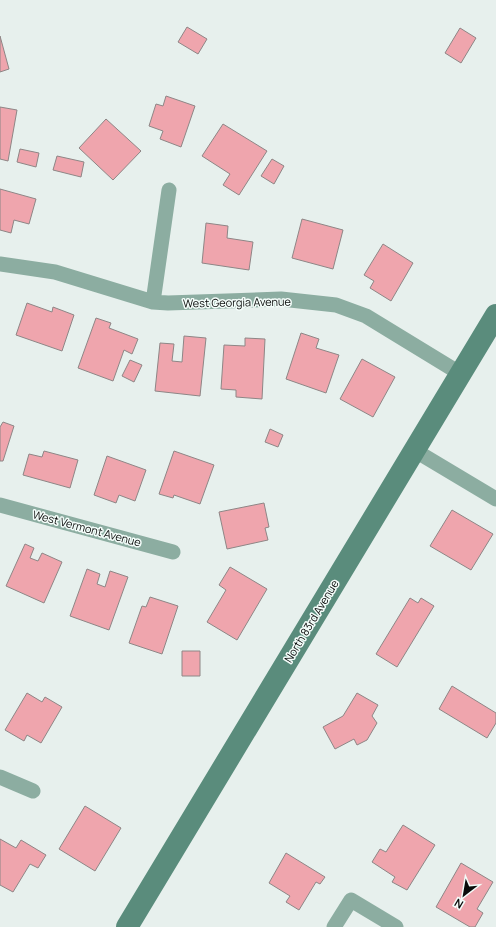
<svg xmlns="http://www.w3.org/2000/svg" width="496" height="927" font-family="Manrope,sans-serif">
  <rect width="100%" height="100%" fill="#e7f0ed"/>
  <path fill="#efa5ad" stroke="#8e8686" d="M187,27l20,12 -9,15 -20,-12z
    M460,28l16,10 -15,25 -16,-10z
    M0,36l9,33 -9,3z
    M166,96l29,10 -14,41 -21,-8 3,-8 -14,-5 7,-22 7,2z
    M0,107l17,3 -9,51 -8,-2z
    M106,119l35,32 -28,29 -34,-32z
    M223,124l44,27 -28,44 -16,-10 7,-11 -28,-18z
    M20,149l19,4 -3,14 -19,-5z
    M57,156l27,6 -3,15 -28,-7z
    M272,159l12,7 -10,18 -13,-8z
    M0,189l36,10 -7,25 -15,-4 -3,13 -11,-3z
    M302,219l41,11 -10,39 -41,-11z
    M206,223l22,3 -1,12 26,4 -4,28 -47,-7z
    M383,244l30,19 -22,38 -21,-13 4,-7 -10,-6z
    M27,303l25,9 1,-5 21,8 -12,36 -46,-16z
    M96,318l15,5 -2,5 29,11 -6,15 -8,-4 -11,31 -35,-13z
    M301,333l18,6 -3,9 23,7 -13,38 -40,-14z
    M184,336l22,2 -6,58 -45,-5 5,-48 14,1 -2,17 10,1z
    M245,338l20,1 -3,60 -26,-2v-7l-15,-1 3,-44 21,1z
    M362,359l33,18 -22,40 -33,-18z
    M130,360l12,5 -8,17 -12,-6z
    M3,422l11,4 -11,35h-3v-34z
    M270,429l13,6 -5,12 -13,-5z
    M44,451l34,9 -8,28 -47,-13 6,-21 13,3z
    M174,451l40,14 -14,39 -26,-9 -1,3 -14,-4z
    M107,456l39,14 -11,31 -16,-6 -3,8 -22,-8z
    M264,503l5,24 -4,1 3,12 -41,9 -8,-37z
    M452,510l41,24 -22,36 -41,-24z
    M25,544l9,4 -4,10 8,3 4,-8 20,9 -18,41 -38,-17z
    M230,567l37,22 -30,51 -30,-18 19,-32 -7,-5z
    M87,569l13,5 -3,10 8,3 5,-16 18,6 -19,53 -39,-14z
    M150,597l28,9 -16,48 -33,-11 13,-37 4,1z
    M410,598l8,5 3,-5 13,8 -37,61 -21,-13z
    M182,651h18v25h-18z
    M452,686l44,27v10l-9,15 -48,-29z
    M27,693l15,9 3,-5 17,10 -21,36 -14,-8 -3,6 -19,-11z
    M357,693l21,12 -6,11 5,7 -10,17 -10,5 -3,-6 -19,10 -12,-22 20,-11z
    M85,806l36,22 -26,43 -36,-22z
    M403,825l32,20 -28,45 -15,-8 3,-5 -23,-15 8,-13 6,3z
    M0,839l16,9 5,-8 25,15 -8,13 -8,-4 -17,28 -13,-7z
    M286,853l39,24 -5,7 -4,-2 -17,28 -13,-8 4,-6 -21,-13z
    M461,863l32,19 -16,27 6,4 -8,14h-5l-34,-20z"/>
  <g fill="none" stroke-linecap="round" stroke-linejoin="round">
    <path stroke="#8cada1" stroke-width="15" d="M0,264l55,8 98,30 15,1 113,-4 55,6 30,11 95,58
      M153,302l16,-112
      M414,450l82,49
      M0,505l173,47
      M0,777l33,14
      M334,927l17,-27 45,27"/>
    <path stroke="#5a8c7c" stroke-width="22" d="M127,927l369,-612"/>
  </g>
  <g text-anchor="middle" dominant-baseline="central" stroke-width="3" stroke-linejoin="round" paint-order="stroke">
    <g font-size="11" fill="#0a0c0b" stroke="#f4fdfa">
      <text transform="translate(237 302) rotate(-1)">West Georgia Avenue</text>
      <text transform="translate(87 528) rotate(15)">West Vermont Avenue</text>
      <text transform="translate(311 621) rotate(-59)">North 83rd Avenue</text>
    </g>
  </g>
  <g transform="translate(464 895) rotate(211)" stroke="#f4fdfa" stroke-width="3" paint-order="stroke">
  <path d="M0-3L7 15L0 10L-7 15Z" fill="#0a0c0b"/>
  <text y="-6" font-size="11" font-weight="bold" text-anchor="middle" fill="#0a0c0b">N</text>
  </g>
</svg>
